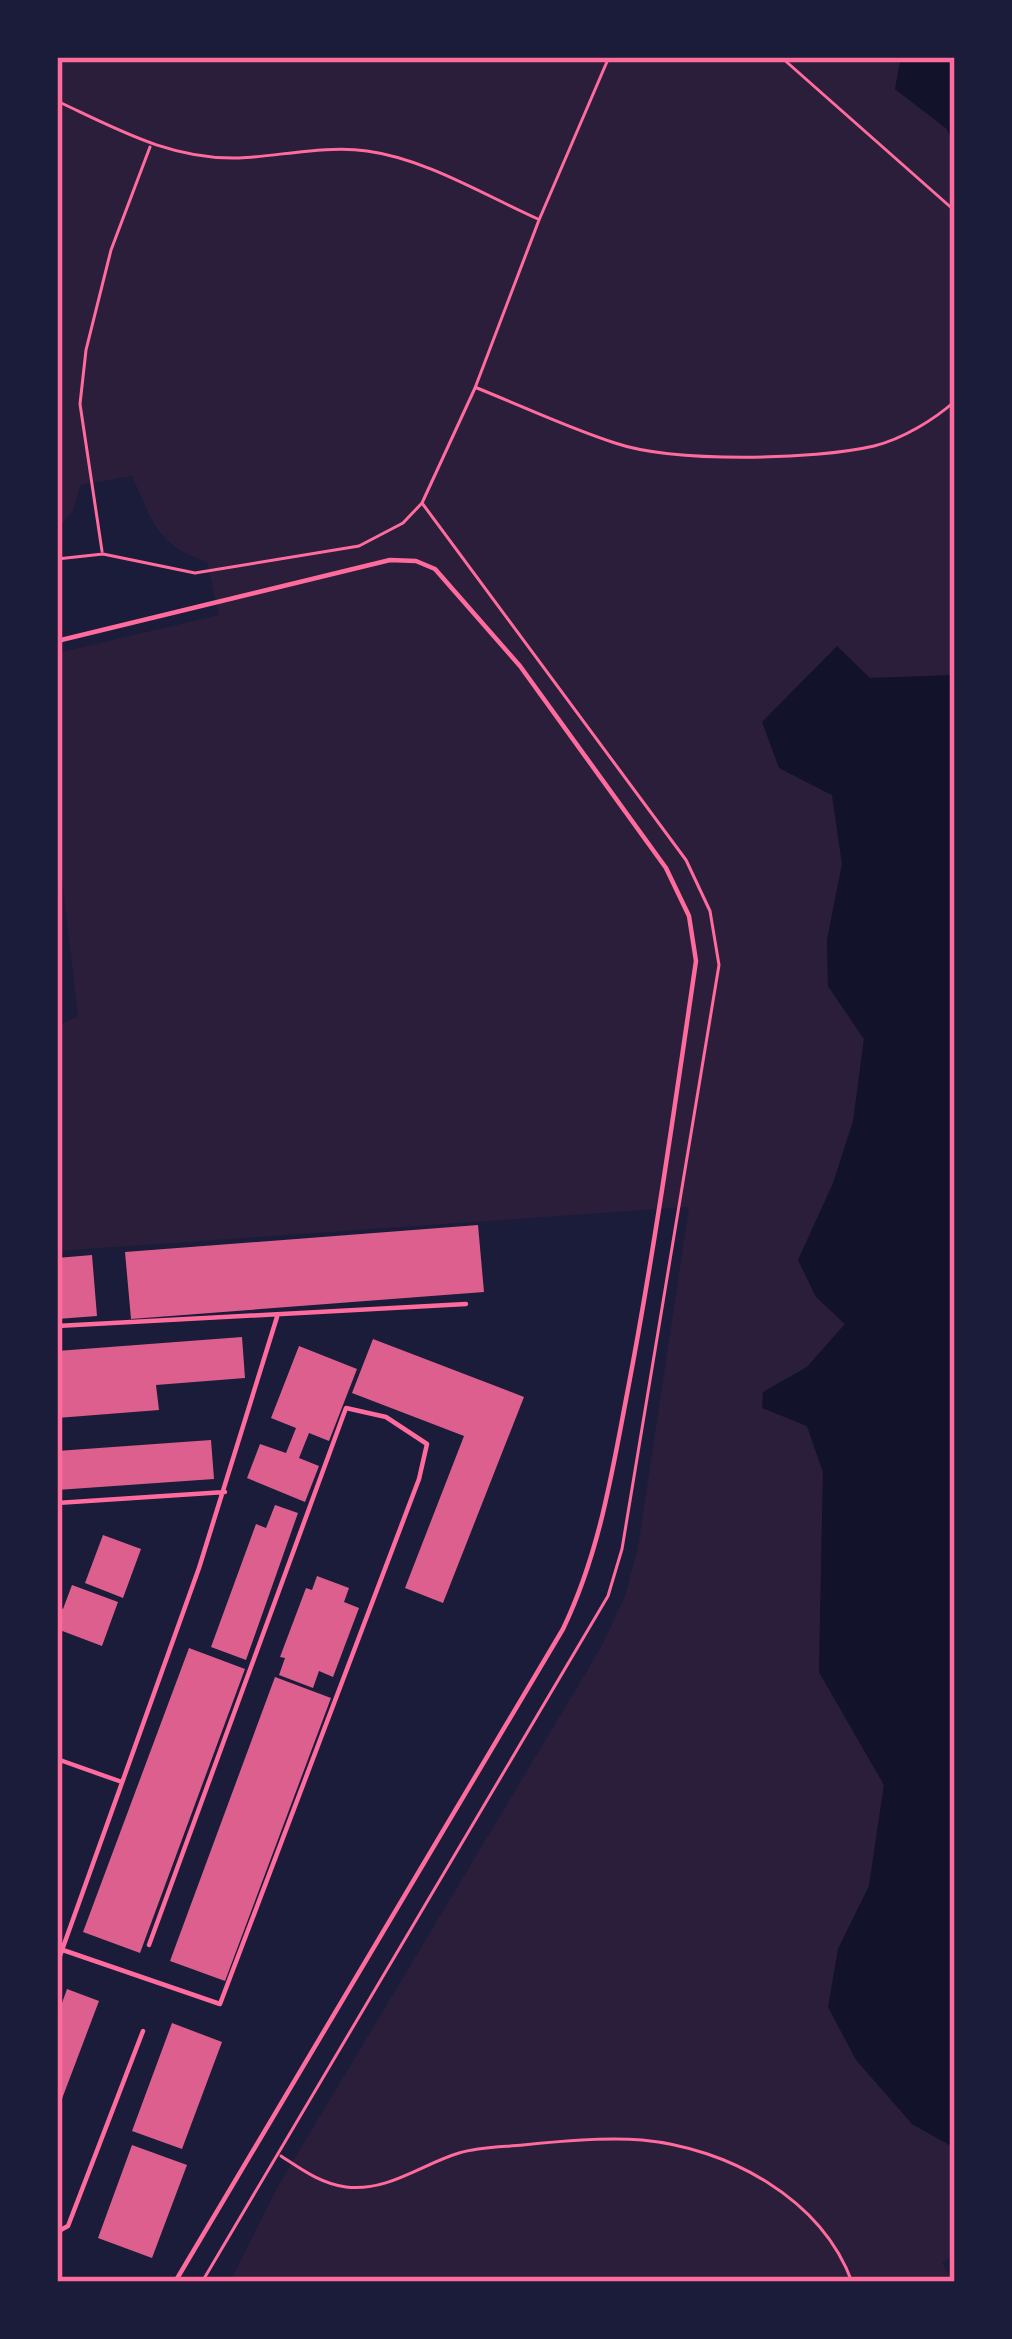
<svg xmlns="http://www.w3.org/2000/svg" width="1012" height="2339" font-family="'Playfair Display',serif">
  <rect width="100%" height="100%" fill="#1b1b3a"/>
  <path fill="#2a1e3b" d="M57,57h844l-6,32 52,40 8,21v525l-85,3 -91,90 53,27 10,69 -15,76 1,46 36,53 -10,82 -21,62 -17,114 29,27 -39,44 -43,24 44,34 16,46 -4,200 65,113 -15,101 -31,63 74,175 43,24v106l-13,9 12,19h-724l48,-96 322,-537 25,-53 13,-49 51,-340 -632,44v-225l21,-10 -21,-178v-185l162,-38 -12,-53c-50,-16 -55,-41 -75,-86l-52,9 -7,26 -16,18z"/>
  <path fill="#12122b" d="M901,57h54v93l-8,-21 -52,-40z
    M837,646l33,32 85,-3v1473l-43,-24 -56,-64 -28,-53 10,-58 31,-63 15,-101 -65,-113 4,-200 -16,-46 -45,-18 1,-16 44,-25 38,-43 -29,-27 -18,-37 35,-77 20,-62 11,-82 -36,-53 -1,-46 15,-76 -10,-69 -53,-27 -17,-46z"/>
  <path fill="#dd5f8e" d="M478,1225l6,67 -353,27 -6,-67z
    M92,1255l5,61 -40,3v-61z
    M242,1337l3,41 -89,7 3,25 -102,8v-67z
    M373,1339l151,58 -81,206 -38,-15 59,-152 -112,-43z
    M299,1346l58,23 -28,72 -20,-8 -10,25 20,8 -14,36 -58,-24 13,-34 26,9 10,-25 -25,-10z
    M211,1440l3,39 -157,11v-39z
    M275,1505l23,8 -52,147 -35,-13 45,-123 10,4z
    M103,1535l38,14 -18,49 -38,-15z
    M317,1576l32,12 -5,14 15,6 -26,69 -14,-6 -6,17 -34,-13 6,-17 -5,-1 26,-69 6,2z
    M72,1585l46,17 -16,44 -45,-17v-23l6,3z
    M189,1648l56,21 -105,284 -57,-21z
    M275,1677l56,21 -106,283 -55,-20z
    M67,1989l32,12 -42,111v-95z
    M172,2023l50,19 -40,107 -50,-18z
    M132,2145l55,20 -35,93 -54,-20z"/>
  <g fill="none" stroke-linecap="round" stroke-linejoin="round">
    <path stroke="#ff6b9d" stroke-width="3" d="M781,57l174,154
      M57,101c60,28 114,59 182,57 41,-2 88,-13 128,-7 59,8 117,44 171,68
      M477,388c45,18 91,40 138,55 59,20 199,17 259,3 28,-7 60,-26 81,-45
      M102,551l-22,-147 6,-54 25,-100 39,-103
      M57,559l46,-5 92,19 164,-27 44,-23 19,-20 53,-115 64,-168 70,-163
      M281,2156c20,13 40,28 65,31 42,5 76,-23 113,-34 20,-6 44,-6 64,-8 38,-4 81,-8 119,-5 86,8 179,58 210,142
      M202,2282l406,-686 14,-47 97,-584 -9,-54 -24,-51 -264,-357"/>
    <path stroke="#ff6b9d" stroke-width="4.5" d="M57,641l333,-81 26,1 19,8 85,97 146,202 23,48 7,45c-21,143 -41,286 -68,428 -16,83 -28,163 -65,240l-388,653
      M57,1326l409,-22
      M57,1503l168,-11
      M57,1759l65,23
      M57,1948l163,56 199,-525 8,-35 -41,-27 -40,-9 -197,537
      M57,1964l142,-396 78,-251
      M57,2232l11,-6 75,-195"/>
  </g>
  <rect width="1012" height="2339" fill="none" stroke="#1b1b3a" stroke-width="120"/>
  <rect x="60" y="60" width="892" height="2219" fill="none" stroke="#ff6b9d" stroke-width="4.5"/>
</svg>
